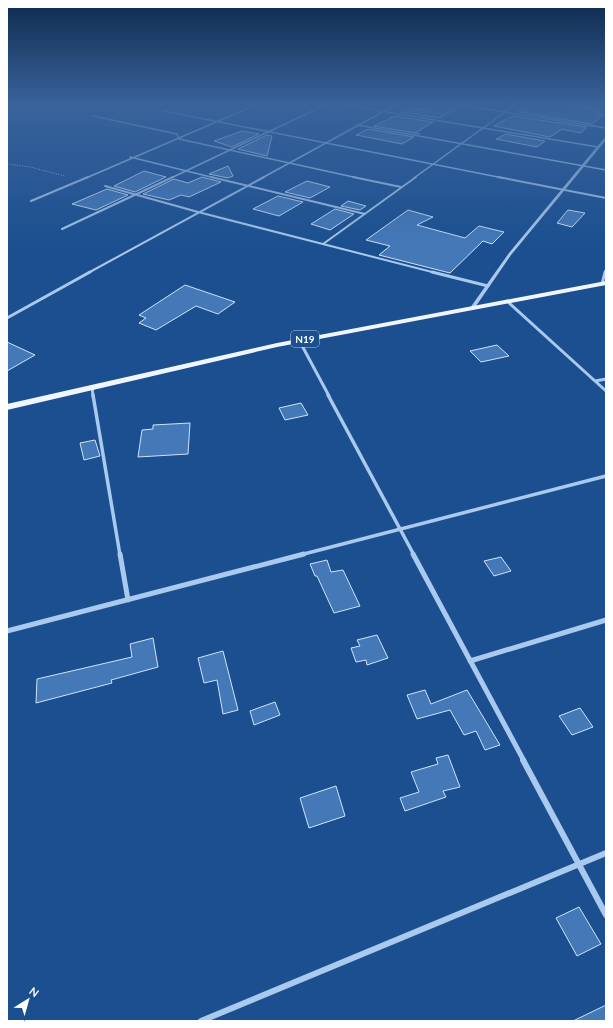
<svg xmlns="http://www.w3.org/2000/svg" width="613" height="1028" font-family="Lato,sans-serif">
  <rect width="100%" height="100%" fill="#1b4f8f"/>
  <path fill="#4478b7" stroke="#cfe3fa" d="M427,104h23l1,2 8,1 -20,11 -38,-6 9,-5 16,3z
    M532,104h35l2,2 30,4 -3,3 8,1 -12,10 -74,-12z
    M395,116l38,6 -18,11 5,1 -46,-8z
    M512,116l75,11 -6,6 -19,-4 -12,8 -56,-11z
    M368,129l46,8 -12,7 -46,-9z
    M242,131l17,3 -27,13 -18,-6z
    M506,134l39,7 -8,6 -41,-8z
    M267,135l5,1 -5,20 -29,-7z
    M228,166l5,10 -5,2 -19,-4z
    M144,171l22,6 -31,15 -21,-6z
    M202,177l19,5 -32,15 -8,-2 -12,5 -26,-6 31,-15 14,4z
    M307,181l23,6 -20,11 -25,-6z
    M107,189l21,6 -32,15 -24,-6z
    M278,196l25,6 -24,14 -26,-7z
    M348,201l18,5 -6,4 -19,-4z
    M335,209l19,5 -24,16 -19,-6z
    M408,210l25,7 -16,8 48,13 14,-12 25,6 -12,12 -9,-3 -33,32 -71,-18 11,-9 -24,-6z
    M568,210l17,3 -13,14 -15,-4z
    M185,285l50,17 -17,12 -22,-8 -40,24 -17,-7 7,-5 -7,-3z
    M7,342l28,13 -28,16z
    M497,345l12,11 -28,6 -11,-11z
    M301,403l7,12 -23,5 -6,-12z
    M190,423l-2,31 -50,3 4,-27 11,-1v-4z
    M95,440l5,16 -16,4 -4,-17z
    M501,557l10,14 -17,5 -10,-15z
    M327,560l4,12 12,-2 17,36 -26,7 -17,-37h-2l-5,-12z
    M377,635l11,23 -21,7 -1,-5 -10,2 -5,-14 9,-2 -3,-6z
    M153,638l5,29 -47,13 1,3 -76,20 1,-24 95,-22 -2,-13z
    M223,651l15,59 -15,4 -6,-34 -13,3 -6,-25z
    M425,690l6,14 36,-14 33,55 -15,5 -9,-19 -12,4 -14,-25 -33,9 -10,-24z
    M275,702l5,13 -26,10 -4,-14z
    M580,708l13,19 -21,8 -13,-19z
    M448,755l12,32 -17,4 3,6 -41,14 -5,-13 19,-6 -8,-20 27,-8 -2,-6z
    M336,786l9,30 -36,12 -9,-30z
    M579,907l22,37 -24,12 -21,-38z
    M606,1005v16h-33z"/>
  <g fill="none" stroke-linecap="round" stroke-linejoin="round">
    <path stroke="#a9c9ee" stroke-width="1" stroke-dasharray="1 1.5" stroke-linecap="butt" d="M7,164l23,3 35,9"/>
    <path stroke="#a9c9ee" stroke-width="1.5" d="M339,104l259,43
      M452,104l154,24
      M569,104l37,5
      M164,111l339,67
      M93,116l84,18 2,5 179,39
      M358,125l248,45
      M130,157l85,21
      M86,178l172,-74
      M171,178l156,-74
      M262,178l135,-74
      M414,178l102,-74"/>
    <path stroke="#a9c9ee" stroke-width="2" d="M211,177l154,37
      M353,177l48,10
      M498,177l108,21
      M105,186l93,26 238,61
      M31,201l57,-24
      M62,229l111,-52
      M323,244l93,-67
      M88,273l176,-96
      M605,273l1,-4"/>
    <path stroke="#a9c9ee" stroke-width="3" d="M432,272l56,14
      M602,284l3,-12
      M507,301l99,90
      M7,318l83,-46
      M299,340l30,56
      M595,381l11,-2
      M92,387l1,9"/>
    <path stroke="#a9c9ee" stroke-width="3.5" d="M93,395l27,160
      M328,395l86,160
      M300,555l306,-79"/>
    <path stroke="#a9c9ee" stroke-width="5" d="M120,554l8,46
      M413,554l111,207
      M7,631l297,-77
      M470,661l136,-41"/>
    <path stroke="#a9c9ee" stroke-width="6" d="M523,760l83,155
      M201,1021l405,-168"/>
    <path fill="#a9c9ee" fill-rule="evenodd" d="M605,137h1v3l-95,115 -37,54h-4v-1l39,-55z"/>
    <path fill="#f0f6ff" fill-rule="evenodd" d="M606,281v4l-329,62 -270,63v-6l270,-61z"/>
  </g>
  <linearGradient id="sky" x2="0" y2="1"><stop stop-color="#0f2b4f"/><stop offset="0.42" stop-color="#39639b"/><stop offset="1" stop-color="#39639b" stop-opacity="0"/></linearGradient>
  <rect width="613" height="248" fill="url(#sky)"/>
  <g text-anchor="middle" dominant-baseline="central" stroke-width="3" stroke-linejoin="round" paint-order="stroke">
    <rect fill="#1b4f8f" stroke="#bbcadd" stroke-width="1" x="291" y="331" width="28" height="16" rx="3"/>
    <g font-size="10" font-weight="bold" fill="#fff">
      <text x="305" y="339">N19</text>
    </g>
  </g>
  <rect width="613" height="1028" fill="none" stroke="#ffffff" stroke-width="16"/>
  <g transform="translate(28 1000) rotate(37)" stroke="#1b4f8f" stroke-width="3" paint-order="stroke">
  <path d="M0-3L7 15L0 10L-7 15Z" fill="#ffffff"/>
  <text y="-6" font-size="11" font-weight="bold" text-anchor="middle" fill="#ffffff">N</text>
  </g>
</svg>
